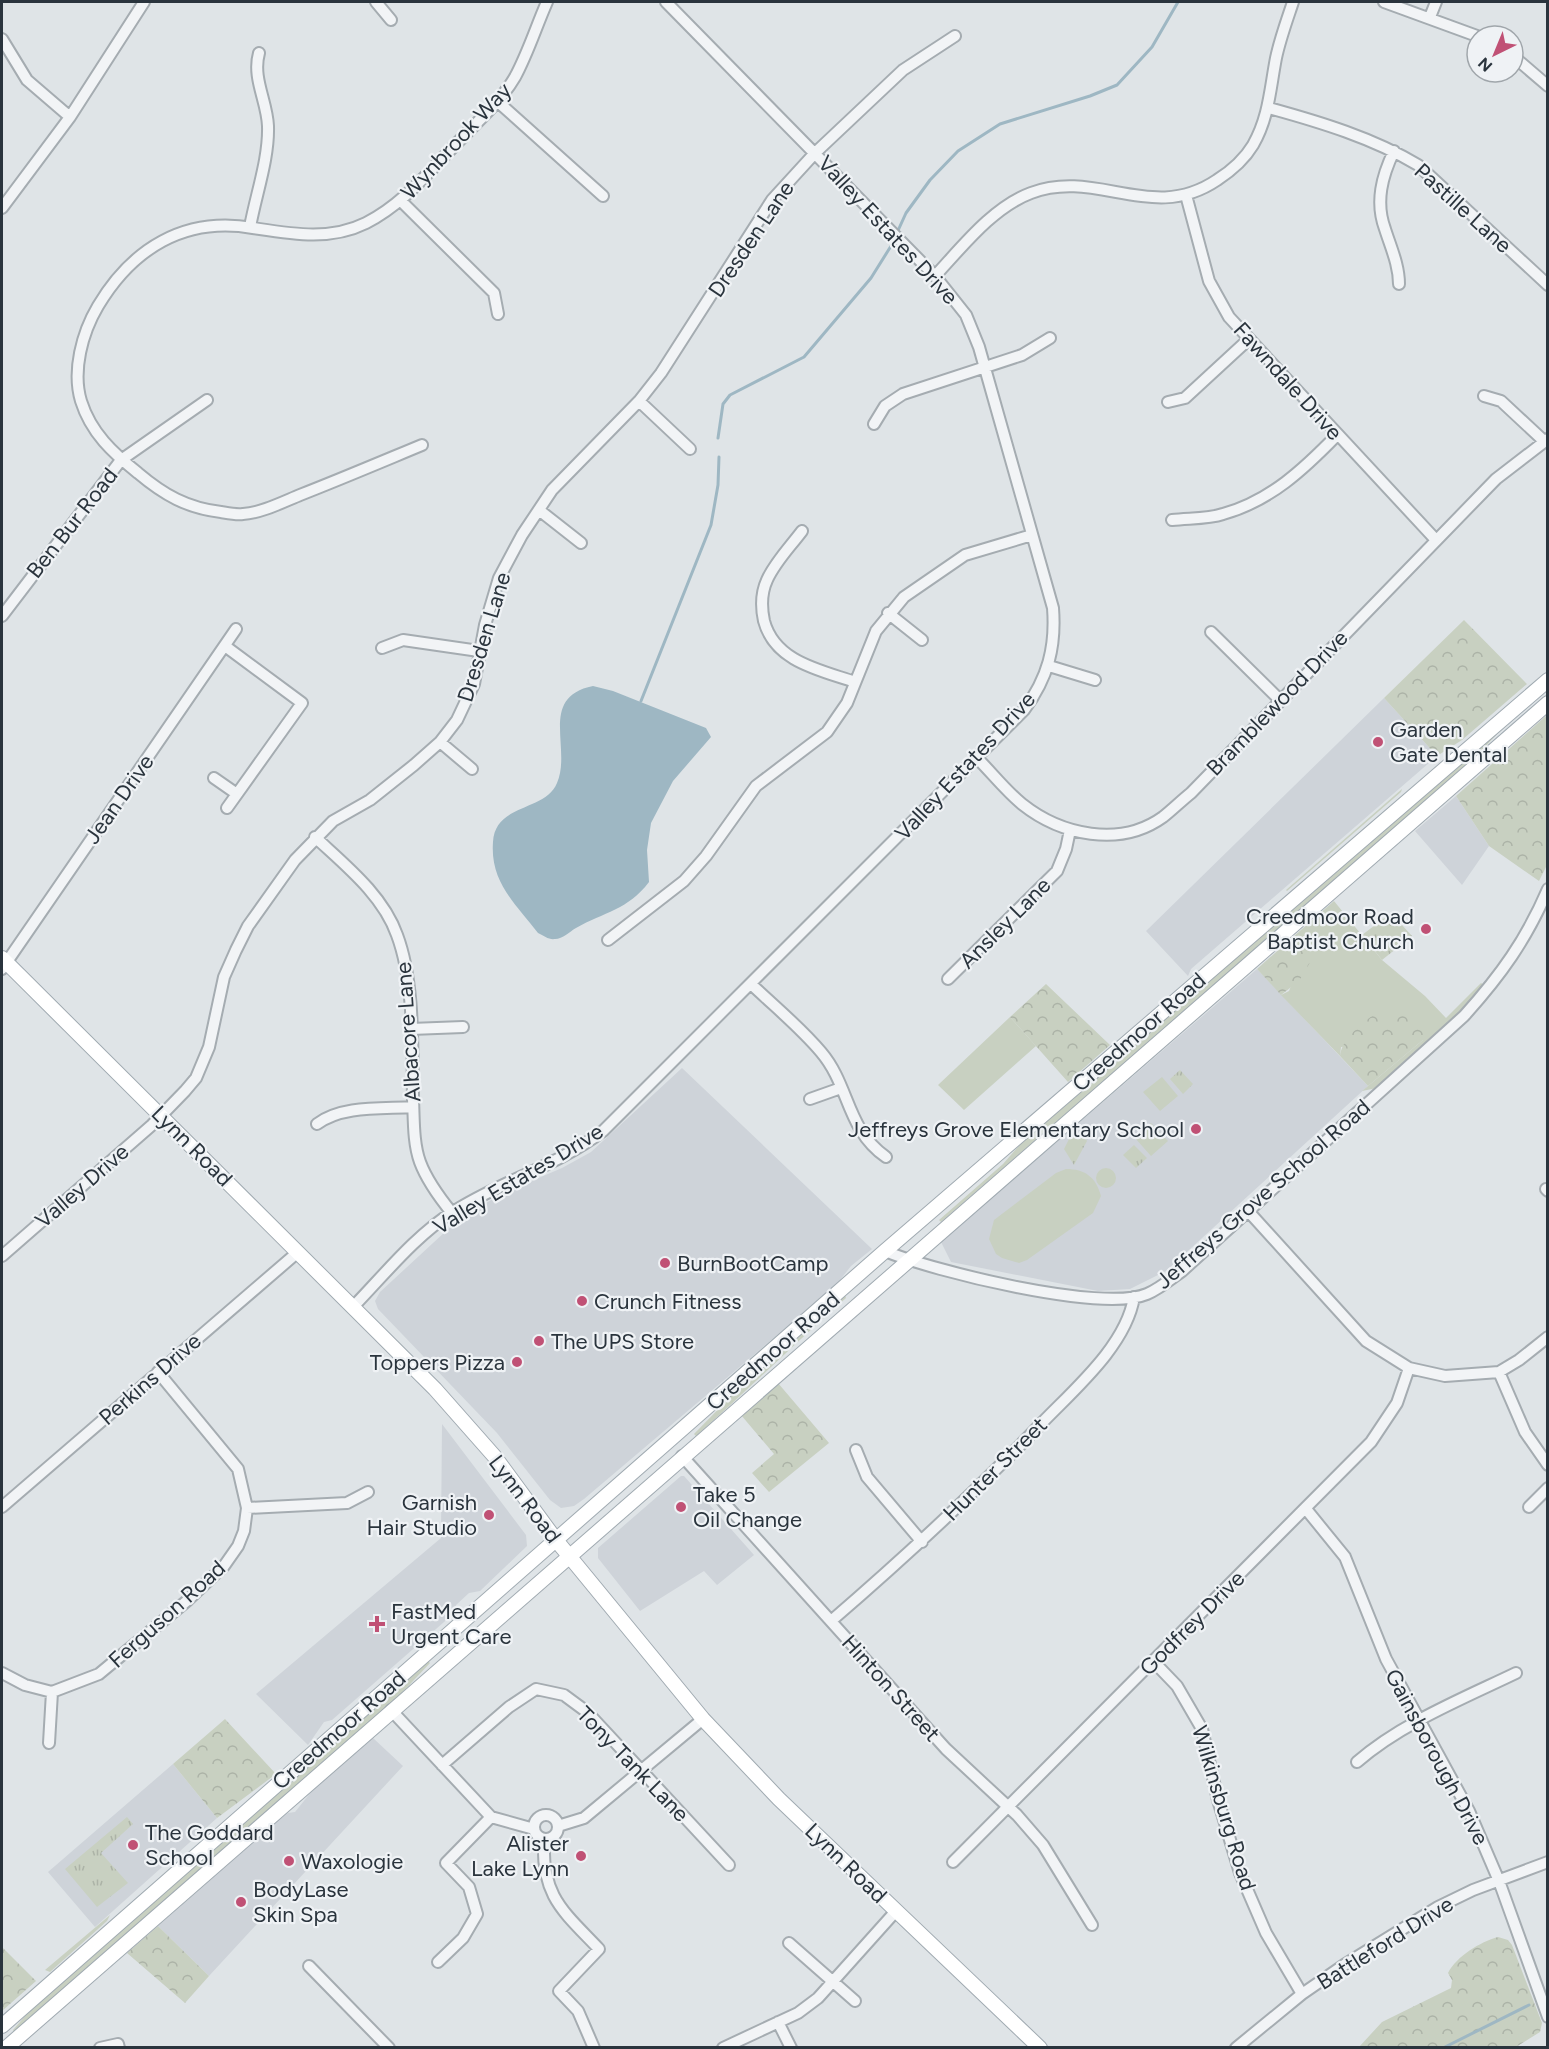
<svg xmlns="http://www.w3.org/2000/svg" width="1549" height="2049" font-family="Figtree,sans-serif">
  <defs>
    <pattern id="forest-crowns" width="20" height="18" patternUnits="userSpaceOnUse" patternTransform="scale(1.5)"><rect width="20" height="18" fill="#c8d0c1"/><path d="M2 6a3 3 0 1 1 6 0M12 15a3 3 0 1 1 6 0" fill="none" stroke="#acb3a7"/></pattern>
    <pattern id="park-tufts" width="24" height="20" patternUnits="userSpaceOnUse" patternTransform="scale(1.5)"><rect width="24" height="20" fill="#c8d0c1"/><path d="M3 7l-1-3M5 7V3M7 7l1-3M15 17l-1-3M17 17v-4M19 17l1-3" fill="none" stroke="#acb3a7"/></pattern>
  </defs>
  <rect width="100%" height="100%" fill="#dfe4e7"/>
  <path fill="#ced3d9" d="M1384,698l53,58 -246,213 -3,7 -42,-45z
    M1456,796l33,50 -27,39 -47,-54z
    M1257,969l111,117 -202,185 -36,18 -32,2 -147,-29 -10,-20z
    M682,1068l190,181 -21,17 -15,19 -252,214 -10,7 -13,2 -11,-8 -53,-67 -119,-124 -3,-8 5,-9 79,-73 44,-26 59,-25 29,-16z
    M442,1424l84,111 1,11 -47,45 -11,2 -13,12 -4,10 -120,105 -8,2 -16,23 -52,-51 185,-156z
    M681,1476h3l70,79 -37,30 -13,-14 -64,40 -42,-53v-10z
    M373,1738l30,28 -194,210 -51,-50 122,-107 8,-6 7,-1 17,-21z
    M173,1764l44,54 -122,109 -47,-55z"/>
  <path fill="#c8d0c1" d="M1547,686v4l-48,42 -33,35 -525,455 -2,-2 64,-56 28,-32z
    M1402,789l-1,3 -114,99 -1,-1z
    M1334,901l48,59 43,36 21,22 35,-35 3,2 -15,19 -92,84 -15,3 61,-51 -82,7 -1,9 -59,-61 8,-4 17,-42 -21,-5z
    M1010,1017l26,29 -72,64 -26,-25z
    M1162,1077l16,19 -18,15 -17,-19z
    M1151,1123l17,18 -17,15 -16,-18z
    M1066,1169c19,0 30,8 35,27l-8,17 -66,47 -8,3 -17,-5 -6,-4 -7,-15 5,-19 62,-47z
    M845,1295l1,3c-51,45 -99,93 -150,138l-2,-2 46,-47z
    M427,1660l3,3 -33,35 -383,334 -1,-2 26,-30z
    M110,1915l-3,6 -57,51 -5,-2z"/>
  <path fill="url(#forest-crowns)" d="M1464,620l63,64 -65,56 -25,16 -53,-58z
    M1547,715l1,148 -9,18 -50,-35 -33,-50z
    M1285,944l21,4 6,11 -13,22 -18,14 -24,-26z
    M1046,984l64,61 -42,37 -58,-65z
    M1386,1007l35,8 5,5 -3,20 -55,46 -28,-30c2,-20 29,-39 46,-49z
    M778,1383l51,60 -60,49 -17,-19 22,-19 -33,-39z
    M225,1719l51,55 -59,44 -44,-54z
    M158,1926l51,50 -24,27 -58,-50z
    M1498,1937l10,3 4,5 30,78 -2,9 -24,15h-157l23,-25 69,-34 1,-8 -4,-7c9,-17 32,-31 50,-36z
    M2,1947l34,34 -34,30z"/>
  <path fill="url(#park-tufts)" d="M1391,913l21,23 -30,24 -20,-25z
    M1180,1070l13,14 -10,10 -13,-15z
    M1079,1135h5l3,6 -13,24 -10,-16 5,-10z
    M1134,1145l13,13 -11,10 -13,-13z
    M1096 1178a10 10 0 1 1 20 0a10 10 0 1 1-20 0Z
    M127,1817l6,7 -32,29 27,30 -31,24 -32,-38z"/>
  <path fill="#9eb7c3" d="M593,686l20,5 93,37 5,9 -38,44 -22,42 -4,27 2,32c-21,28 -45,30 -73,46 -7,4 -13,11 -21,11 -6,1 -11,-3 -17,-6 -23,-30 -48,-51 -45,-91 2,-39 52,-30 64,-59 15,-34 -19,-86 36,-97z"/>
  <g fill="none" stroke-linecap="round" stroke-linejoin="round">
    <path stroke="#9eb7c3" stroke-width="3" d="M718,438l5,-34 7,-9 74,-38 67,-79 20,-32 15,-33 24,-33 28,-29 42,-27 90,-28 27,-11 35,-38 26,-45
      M641,701l70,-176 7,-40 1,-28
      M1443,2048l86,-43"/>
    <g stroke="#a5acb1" stroke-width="14">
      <path id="minor" d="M376,2l15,18
        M1384,2l93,34
        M1430,17l6,-15
        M2,39l25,41 43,37
        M1513,56l35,30
        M497,101l106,95
        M1269,108c51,14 104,30 149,57l130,120
        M1394,151c-12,25 -19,51 -9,78 6,19 14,36 14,55
        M1186,195l23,86 20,36 207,223
        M401,201l93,92 4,21
        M2,208l68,-91 74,-115
        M250,227c6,-33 19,-68 18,-101 -1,-25 -16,-48 -9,-73
        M935,276c27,-29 58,-69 96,-83 66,-25 121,31 186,-13 14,-9 27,-20 36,-35 16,-28 17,-56 23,-87 4,-19 11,-38 17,-56
        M1484,396l17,5 44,41
        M639,401l51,48
        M1168,402l17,-4 64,-59
        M874,424l11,-18 18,-12 119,-39 28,-17
        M422,445c-41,17 -81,34 -122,50 -17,7 -39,18 -57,19 -7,1 -16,-1 -22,-2 -34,-4 -57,-17 -83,-39 -25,-20 -47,-40 -57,-72 -9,-30 1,-68 17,-95 34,-57 86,-90 155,-78 39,6 77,13 113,-5 38,-19 65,-54 95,-84 18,-19 40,-38 54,-62 13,-24 21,-50 32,-75
        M539,510l42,33
        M1172,520c17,-2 36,-1 51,-6 47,-13 81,-45 114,-79
        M802,531c-12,16 -27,31 -35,49 -6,13 -6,27 -3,41 11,41 56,49 91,61
        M888,613l34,27
        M2,616l119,-156 86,-60
        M1211,632l69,68
        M225,646l77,57 -75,105
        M382,648l21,-8 76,11
        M1049,666l46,14
        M440,742l32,27
        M977,758c15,15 29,33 45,46 39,31 98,44 141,13 9,-7 18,-16 28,-24l305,-314 52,-40
        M214,778l23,16
        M315,837c30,28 68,58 82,98 18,48 15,113 16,164 1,20 0,44 7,63 7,19 19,35 32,51
        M608,940l76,-59 22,-25 50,-70 71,-54 20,-29 29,-72 28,-34 61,-42 67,-20
        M2,969l234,-340
        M948,979l109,-108 9,-22 4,-19
        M751,984c23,22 49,43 70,68 29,34 25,77 65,105
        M411,1029l52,-2
        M810,1099l31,-11
        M317,1124c25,-19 66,-15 96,-17
        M1546,1189l2,2
        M1249,1212l117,129 43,27 36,8 54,-4 20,-12 29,-23
        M885,1251c48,20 217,62 262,43 12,-5 24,-15 35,-23l282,-255c37,-41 62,-76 84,-127
        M2,1256l150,-131 33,-34 11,-13 13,-31 15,-70 12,-27 12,-24 47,-66 38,-39 37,-21 44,-35 26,-23 17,-22 17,-36 11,-59 14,-47 23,-43 30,-45 87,-89 22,-28 111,-173 43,-47 88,-83 52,-34
        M353,1307c31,-32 63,-72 100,-95 48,-31 104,-46 150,-81l421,-421c24,-32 32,-63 29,-102l-74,-261 -13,-32 -31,-39 -269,-274
        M1499,1372l26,60 23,33
        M856,1450l11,27 55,65
        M682,1456l264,293 71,66 26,30 49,80
        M2,1507l296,-255
        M1529,1507l19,-19
        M247,1508l100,-5 21,-11
        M1306,1509l39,48 41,102 83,152 30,70 49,136
        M831,1621c72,-62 141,-126 207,-194 33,-35 88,-80 96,-130
        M1153,1661l24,25 25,43 16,71 22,73 26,60 36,61
        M2,1673l23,12 27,7 47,-18 89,-74 36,-34 14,-20 6,-15 3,-23 -9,-39 -80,-97
        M391,1710l100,107 43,12
        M49,1743l3,-51
        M1357,1762c43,-38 107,-64 159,-89
        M442,1765l67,-58 27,-18 28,6 23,17 142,153
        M534 1827a12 12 0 1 1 24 0a12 12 0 1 1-24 0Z
        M558,1826l26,-8 119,-99
        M544,1839c-3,57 19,72 55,110l-40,42 19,20 16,37
        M953,1862l418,-420 26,-39 12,-35
        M789,1943l66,58
        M438,1962l25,-24 14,-24 -8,-27 -23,-24 45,-46
        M309,1966l80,82
        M778,2022l13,26
        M100,2048l18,-4 1,4
        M723,2048l75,-35 20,-15 78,-87
        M1236,2048l66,-54 42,-29 94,-58 35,-17 75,-28"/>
    </g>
    <g stroke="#a0aab1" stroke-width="16">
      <path id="major" d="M2,958l433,431 60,68 61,83 147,179 76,80 261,249
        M2,2026l883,-775 663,-571
        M6,2048l1542,-1345"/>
    </g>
    <use href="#minor" stroke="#f2f4f6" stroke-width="10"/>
    <use href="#major" stroke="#fff" stroke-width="14"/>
  </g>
  <g fill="#c05175" stroke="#eff2f5" stroke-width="2">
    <circle cx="1378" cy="742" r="6"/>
    <circle cx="1426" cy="929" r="6"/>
    <circle cx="1196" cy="1129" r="6"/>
    <circle cx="665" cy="1263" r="6"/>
    <circle cx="582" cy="1301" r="6"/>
    <circle cx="539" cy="1341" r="6"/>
    <circle cx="517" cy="1362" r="6"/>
    <circle cx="681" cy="1507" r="6"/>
    <circle cx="489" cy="1515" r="6"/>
    <path d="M374 1615h6v6h6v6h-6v6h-6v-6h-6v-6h6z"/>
    <circle cx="133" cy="1845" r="6"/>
    <circle cx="581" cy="1856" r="6"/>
    <circle cx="289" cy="1861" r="6"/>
    <circle cx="241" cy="1902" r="6"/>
  </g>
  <g text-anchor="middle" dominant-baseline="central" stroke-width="4.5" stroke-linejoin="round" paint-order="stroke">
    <g font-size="22" fill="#2a343d" stroke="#eff2f5">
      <text transform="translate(456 141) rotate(-47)">Wynbrook Way</text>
      <text transform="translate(1463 208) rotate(42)">Pastille Lane</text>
      <text transform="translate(888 230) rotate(47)">Valley Estates Drive</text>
      <text transform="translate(751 239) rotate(-56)">Dresden Lane</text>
      <text transform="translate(1288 381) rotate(48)">Fawndale Drive</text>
      <text transform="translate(72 523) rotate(-52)">Ben Bur Road</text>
      <text transform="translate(484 637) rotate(-73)">Dresden Lane</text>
      <text transform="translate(1277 703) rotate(-46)">Bramblewood Drive</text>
      <text transform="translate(965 766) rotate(-47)">Valley Estates Drive</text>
      <text transform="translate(119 799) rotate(-55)">Jean Drive</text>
      <text transform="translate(1005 923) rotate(-45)">Ansley Lane</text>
      <text transform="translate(408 1032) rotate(-94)">Albacore Lane</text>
      <text transform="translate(1139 1032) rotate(-41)">Creedmoor Road</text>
      <text transform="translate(192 1146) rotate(45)">Lynn Road</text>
      <text transform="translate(518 1179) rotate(-31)">Valley Estates Drive</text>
      <text transform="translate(82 1186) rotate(-41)">Valley Drive</text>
      <text transform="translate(1263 1194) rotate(-41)">Jeffreys Grove School Road</text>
      <text transform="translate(773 1351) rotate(-41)">Creedmoor Road</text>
      <text transform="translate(150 1379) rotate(-41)">Perkins Drive</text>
      <text transform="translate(995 1469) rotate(-45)">Hunter Street</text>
      <text transform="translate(525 1499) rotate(53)">Lynn Road</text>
      <text transform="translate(167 1614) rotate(-42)">Ferguson Road</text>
      <text transform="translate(1192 1623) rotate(-45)">Godfrey Drive</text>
      <text transform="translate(891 1688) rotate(48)">Hinton Street</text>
      <text transform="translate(339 1730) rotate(-41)">Creedmoor Road</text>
      <text transform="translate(1437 1757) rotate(62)">Gainsborough Drive</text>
      <text transform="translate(633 1764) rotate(46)">Tony Tank Lane</text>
      <text transform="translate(1224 1808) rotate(73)">Wilkinsburg Road</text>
      <text transform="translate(846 1863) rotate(44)">Lynn Road</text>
      <text transform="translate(1385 1943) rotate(-32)">Battleford Drive</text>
    </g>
    <g font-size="22" fill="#2a343d" stroke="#eff2f5" text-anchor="start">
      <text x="1390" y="729">Garden<tspan x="1390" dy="25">Gate Dental</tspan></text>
      <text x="1414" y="916" text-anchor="end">Creedmoor Road<tspan x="1414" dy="25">Baptist Church</tspan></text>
      <text x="1184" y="1129" text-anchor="end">Jeffreys Grove Elementary School</text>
      <text x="677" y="1263">BurnBootCamp</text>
      <text x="594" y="1301">Crunch Fitness</text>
      <text x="551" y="1341">The UPS Store</text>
      <text x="505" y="1362" text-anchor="end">Toppers Pizza</text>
      <text x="693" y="1494">Take 5<tspan x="693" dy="25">Oil Change</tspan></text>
      <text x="477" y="1502" text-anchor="end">Garnish<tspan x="477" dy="25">Hair Studio</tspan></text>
      <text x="391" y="1611">FastMed<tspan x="391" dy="25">Urgent Care</tspan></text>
      <text x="145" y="1832">The Goddard<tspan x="145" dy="25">School</tspan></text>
      <text x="569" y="1843" text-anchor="end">Alister<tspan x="569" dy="25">Lake Lynn</tspan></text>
      <text x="301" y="1861">Waxologie</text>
      <text x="253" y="1889">BodyLase<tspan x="253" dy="25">Skin Spa</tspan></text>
    </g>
  </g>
  <rect width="1549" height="2049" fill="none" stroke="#2a343d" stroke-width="6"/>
  <g transform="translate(1495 54) rotate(223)"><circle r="28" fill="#eff2f5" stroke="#a0a6ab" stroke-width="1.5"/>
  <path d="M0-4.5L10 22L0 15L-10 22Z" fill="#c05175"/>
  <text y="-9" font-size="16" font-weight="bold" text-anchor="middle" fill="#2a343d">N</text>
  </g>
</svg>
